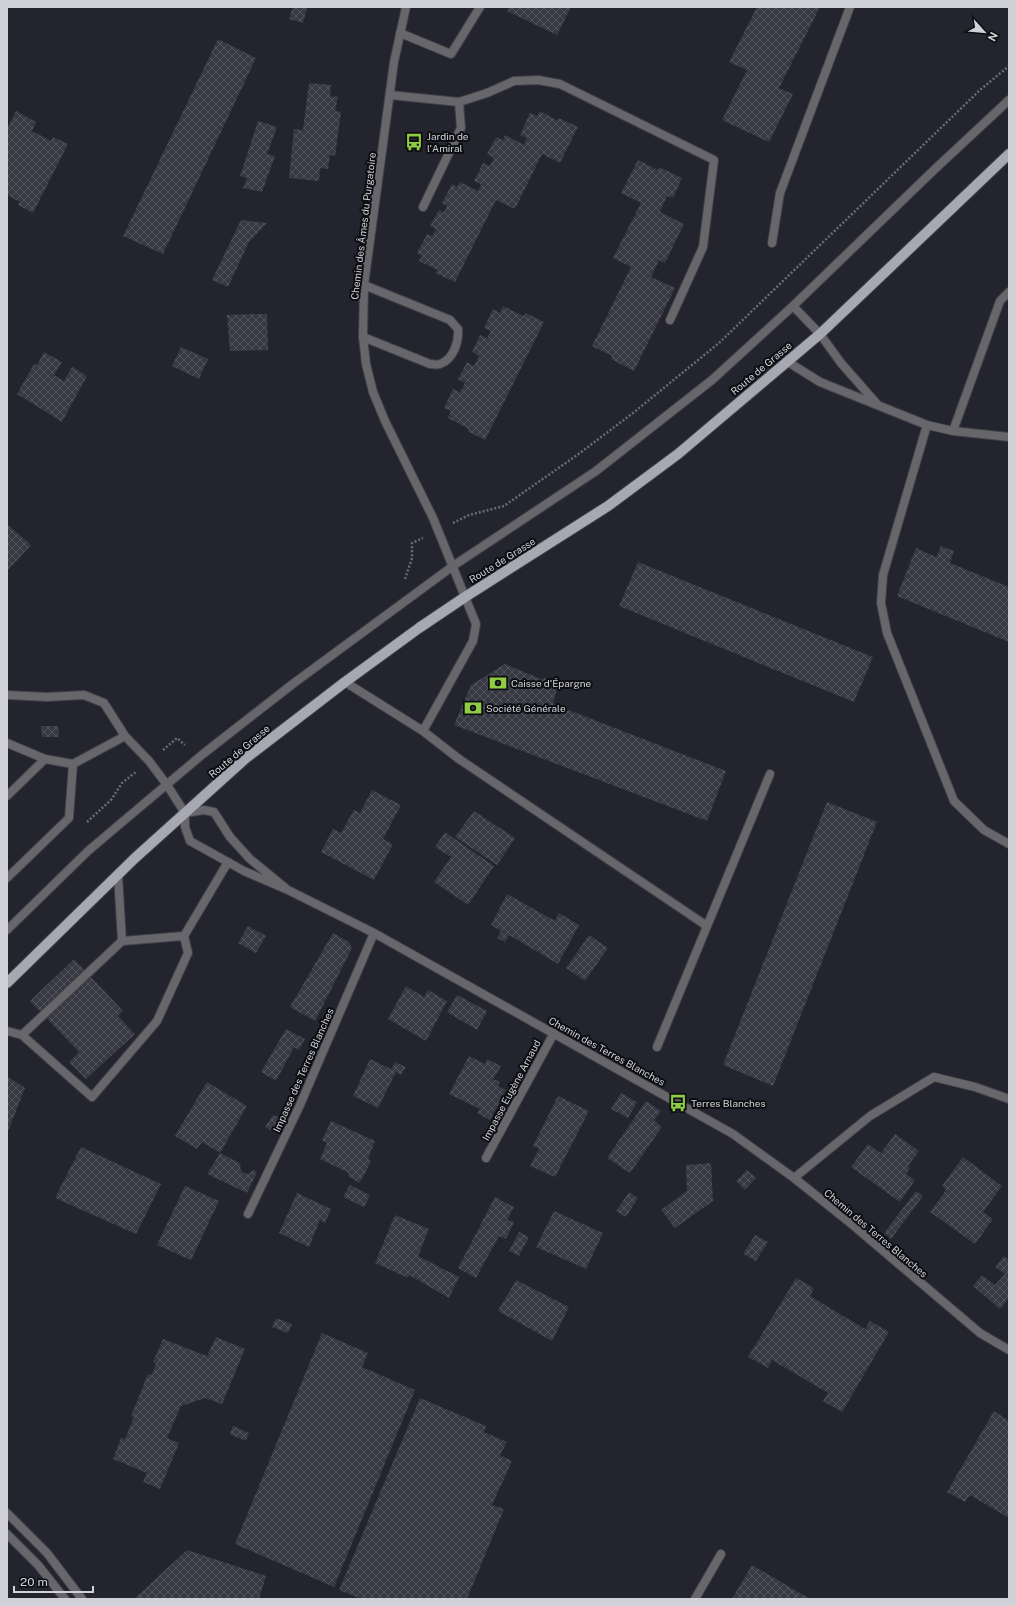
<svg xmlns="http://www.w3.org/2000/svg" width="1016" height="1606" font-family="'Public Sans',sans-serif">
  <defs>
    <pattern id="building-cross-hatch" width="8" height="8" patternUnits="userSpaceOnUse"><rect width="8" height="8" fill="#373842"/><path d="M0 0l8 8M0 8l8-8" fill="none" stroke="#53545d"/></pattern>
  </defs>
  <rect width="100%" height="100%" fill="#23242d"/>
  <path fill="url(#building-cross-hatch)" d="M293,7l14,1 -4,15 -14,-4z
    M509,7h62l-14,28 -50,-24z
    M757,7h63l-41,81 14,6 -24,48 -47,-22 25,-50 -18,-8z
    M218,39l38,19 -93,196 -40,-18z
    M309,83l22,2 -1,11 8,1 -3,14 6,1 -6,44 -5,-1 -2,14 -8,-1 -1,13 -30,-3 5,-49 9,1z
    M16,111l20,11 -4,9 19,10 2,-4 15,7 -35,69 -15,-8 2,-3 -13,-7v-66z
    M540,111l18,10 1,-3 19,9 -18,36 -18,-9 -27,55 -19,-9 -41,82 -20,-9 3,-3 -19,-9 3,-5 -5,-3 10,-19 5,2 4,-7 -6,-3 9,-16 5,2 3,-6 -5,-3 10,-19 5,3 3,-5 18,9 3,-7 -7,-3 9,-18 7,3 4,-8 -7,-4 9,-17 7,3 2,-5 19,10 3,-7 -7,-3 10,-22 7,3z
    M258,121l19,6 -10,27 8,2 -13,36 -19,-4 4,-10 -7,-2z
    M638,160l20,10 1,-3 23,11 -9,20 -6,-2 -7,16 24,12 -19,39 -6,-3 -8,17 24,11 -41,83 -23,-12 1,-3 -20,-10 39,-79 -18,-9 28,-55 -20,-10z
    M241,220l26,3 -18,19 -21,45 -16,-7z
    M503,306l21,10 2,-3 18,9 -59,118 -18,-9 2,-2 -21,-11 3,-7 -7,-3 9,-19 7,3 5,-9 -7,-4 9,-17 7,4 5,-10 -7,-4 8,-17 7,3 4,-7 -7,-3 9,-19 7,4z
    M258,314h9l1,36 -38,1 -3,-36z
    M181,347l27,12 -9,20 -27,-13z
    M44,352l18,10 -8,13 10,6 8,-14 15,9 -25,46 -45,-28 17,-30 3,1z
    M7,524l24,21 -24,26z
    M941,546l13,5 -4,12 59,24v55l-112,-46 19,-48 20,9z
    M638,562l235,95 -19,45 -235,-96z
    M505,664l38,16 1,-2 14,5 -5,21 173,67 -19,50 -253,-96 17,-40z
    M41,726h17l1,11h-17z
    M372,790l29,15 -18,34 10,5 -19,36 -53,-28 12,-23 8,4 13,-23 6,3z
    M827,802l50,20 -104,264 -50,-21z
    M474,811l41,27 -18,27 -42,-28z
    M445,832l49,34 -26,39 -34,-23 17,-25 -16,-10z
    M507,894l48,27 4,-8 20,12 -21,39 -49,-29 -4,7 -8,-4 4,-7 -10,-6z
    M248,926l18,10 -10,17 -18,-10z
    M333,933l16,9 3,6 -37,73 -25,-14z
    M589,935l19,13 -23,33 -19,-13z
    M74,959l49,52 -5,5 17,18 -49,45 -17,-17 10,-10 -49,-51z
    M406,986l18,11 4,-7 19,11 -21,40 -38,-22z
    M457,995l30,16 -10,19 -30,-18z
    M286,1029l19,10 -6,11 -5,-3 -18,34 -15,-9z
    M469,1056l16,8 2,-5 14,7 -8,13 7,3 -2,4 8,4 -16,30 -13,-7 3,-4 -31,-15z
    M370,1059l21,10 4,-7 11,5 -5,8 -5,-3 -18,36 -25,-12z
    M7,1076l18,12 -18,46z
    M207,1082l40,24 -27,47 -18,-11 -5,7 -22,-13z
    M621,1093l16,9 -9,16 -17,-9z
    M558,1096l31,15 -34,66 -25,-11 9,-17 -6,-3z
    M646,1101l15,10 -7,9 8,7 -32,46 -23,-15z
    M273,1115l9,4 -8,13 -9,-5z
    M331,1121l44,20 -7,18 3,2 -11,22 -12,-7 1,-3 -29,-14 7,-16 -5,-3z
    M895,1134l24,17 -11,15 2,2 -4,6 9,6 -15,22 -49,-35 17,-23 13,9z
    M81,1147l80,37 -25,50 -81,-36z
    M220,1153l21,11 -1,4 3,5 6,1 4,-4 4,2 -10,21 -40,-19z
    M963,1157l39,29 -19,26 10,7 -18,25 -45,-32 16,-22 -4,-4z
    M711,1163l2,38 -38,27 -14,-18 26,-19 -1,-26z
    M747,1170l9,8 -11,12 -9,-9z
    M350,1185l20,10 -6,12 -21,-10z
    M185,1186l34,15 -28,59 -34,-15z
    M916,1191l7,5 -32,43 -7,-6z
    M629,1192l9,6 -12,19 -10,-6z
    M297,1193l34,16 -6,14 -5,-3 -11,27 -30,-14z
    M495,1197l19,10 -7,13 7,2 -8,17 -7,-3 -23,42 -18,-10z
    M554,1211l49,22 -17,36 -50,-22z
    M395,1215l34,14 -11,27 41,21 -10,21 -40,-23 -1,3 -33,-15z
    M519,1232l10,5 -10,19 -10,-5z
    M755,1235l13,7 -12,19 -13,-7z
    M1004,1256l5,4v38l-9,11 -27,-23 9,-11 13,10 10,-11 -10,-7z
    M796,1278l18,10 -4,8 55,33 5,-8 19,11 -47,80 -19,-11 5,-8 -56,-33 -4,8 -20,-11z
    M516,1280l53,27 -17,34 -54,-30z
    M276,1318l16,6 -4,9 -16,-6z
    M322,1333l46,20 -6,14 53,23 -81,197 -99,-43z
    M216,1337l29,12 -23,55 -17,-6 -24,8 -14,32 12,5 -19,46 -17,-7 4,-9 -34,-14 8,-21 4,1 9,-22 -3,-1 17,-42 4,1 4,-12 -3,-1 10,-23 44,17z
    M420,1398l66,28 -2,6 23,10 -7,13 12,6 -20,44 12,4 -37,90h-105l-23,-9z
    M994,1411l15,10v97l-39,-23 -5,7 -18,-10z
    M233,1426l16,7 -3,8 -16,-7z
    M187,1550l79,26 -7,23h-103l-2,-1 -2,1h-18z
    M752,1565l58,34h-78z"/>
  <g fill="none" stroke-linecap="round" stroke-linejoin="round">
    <g stroke="#3f4048" stroke-width="10">
      <path id="service" d="M400,33l51,21 29,-47
        M390,95l69,7 28,-9 27,-12 24,-1 22,4 154,76 -11,87 -33,73
        M423,207l38,-79 -2,-26
        M772,243l8,-50 70,-186
        M793,306l27,28
        M363,337l67,27c3,0 8,1 10,0 14,-5 19,-23 18,-35l-8,-9 -86,-35
        M927,425l-44,150 -2,28 6,30 67,168 30,29 25,14
        M953,431l47,-130 9,-9
        M7,695l40,2 37,-2 20,8 21,33 24,25 18,24 18,28
        M7,743l38,16
        M459,759l248,167
        M7,796l38,-37 28,5 52,-28
        M7,878l62,-60 4,-54
        M7,930l81,-79 39,-33 76,-64 91,-71 159,-117 143,-95 116,-91 81,-74 142,-137 74,-69
        M122,941l62,-5 44,-74
        M7,1031l15,4 100,-94 -4,-66
        M22,1035l70,62 65,-76 31,-68 -4,-17
        M657,1047l113,-273
        M7,1534l31,31 27,34
        M695,1599l26,-45"/>
    </g>
    <g stroke="#3f4048" stroke-width="10">
      <path id="minor" d="M406,7l-12,55 -30,223 -1,52 3,27 7,28 12,29 48,97 43,106 -3,17 -50,90
        M820,334l21,29 36,41
        M788,362l32,20 107,43 26,6 56,6
        M345,682l78,49 36,28
        M288,890l-38,-31 -20,-22 -16,-25 -10,-2 -19,3v14l5,14 54,30 44,19 86,43 359,201 61,44 54,43 132,112 29,17
        M486,1158l68,-125
        M794,1178l76,-62 64,-39 41,10 34,12
        M248,1214l52,-109 74,-172
        M7,1513l40,40 35,46"/>
    </g>
    <g stroke="#3f4048" stroke-width="12">
      <path id="primary" d="M7,983l128,-125 111,-100 99,-76 74,-54 46,-31 143,-91 70,-52 142,-120 189,-180"/>
    </g>
    <path stroke="#6a6b73" stroke-width="2.5" stroke-dasharray="2 2" stroke-linecap="butt" d="M453,523l16,-8 35,-9 76,-53 53,-40 86,-70 261,-253 29,-24
      M405,579l7,-21v-15l11,-5
      M163,750l14,-12 8,7
      M87,822l24,-22 11,-17 14,-11"/>
    <use href="#service" stroke="#66666b" stroke-width="8"/>
    <use href="#minor" stroke="#66666b" stroke-width="8"/>
    <use href="#primary" stroke="#a7a8b2" stroke-width="10"/>
  </g>
  <defs>
    <g id="bus-bare" transform="scale(1.38)"><path d="M-5-6H5V4H4V6H2V4H-2V6H-4V4H-5ZM-3.5-4V0h7V-4ZM-3.5 1.2v1.5H-2V1.2ZM2 1.2v1.5H3.5V1.2Z" fill="#8ecd43" stroke="#0d0e12" stroke-width="2.5" paint-order="stroke"/></g>
    <g id="bank-bare" transform="scale(1.38)"><path d="M-6-4H6V4H-6ZM0-2.3a2.3 2.3 0 1 0 0 4.6a2.3 2.3 0 1 0 0-4.6Z" fill="#8ecd43" stroke="#0d0e12" stroke-width="2.5" paint-order="stroke"/></g>
  </defs>
  <g fill-rule="evenodd">
    <use href="#bus-bare" x="414" y="142"/>
    <use href="#bank-bare" x="498" y="683"/>
    <use href="#bank-bare" x="473" y="708"/>
    <use href="#bus-bare" x="678" y="1103"/>
  </g>
  <g text-anchor="middle" dominant-baseline="central" stroke-width="4" stroke-linejoin="round" paint-order="stroke">
    <g font-size="10" fill="#d1d2d8" stroke="#0d0e12" text-anchor="start">
      <text x="427" y="136">Jardin de<tspan x="427" dy="12">l'Amiral</tspan></text>
      <text x="511" y="683">Caisse d'Épargne</text>
      <text x="486" y="708">Société Générale</text>
      <text x="691" y="1103">Terres Blanches</text>
    </g>
    <g font-size="10" fill="#d1d2d8" stroke="#0d0e12">
      <text transform="translate(363 226) rotate(-83)">Chemin des Âmes du Purgatoire</text>
      <text transform="translate(761 368) rotate(-40)">Route de Grasse</text>
      <text transform="translate(502 560) rotate(-32)">Route de Grasse</text>
      <text transform="translate(239 751) rotate(-40)">Route de Grasse</text>
      <text transform="translate(607 1051) rotate(29)">Chemin des Terres Blanches</text>
      <text transform="translate(303 1070) rotate(-66)">Impasse des Terres Blanches</text>
      <text transform="translate(511 1090) rotate(-62)">Impasse Eugène Arnaud</text>
      <text transform="translate(876 1233) rotate(40)">Chemin des Terres Blanches</text>
    </g>
  </g>
  <rect width="1016" height="1606" fill="none" stroke="#d1d2d8" stroke-width="16"/>
  <g transform="translate(984 32) rotate(117)" stroke="#0d0e12" stroke-width="3" paint-order="stroke">
  <path d="M0-3L7 15L0 10L-7 15Z" fill="#d1d2d8"/>
  <text y="-6" font-size="11" font-weight="bold" text-anchor="middle" fill="#d1d2d8">N</text>
  </g>
  <path d="M14 1586v6h79v-6" fill="none" stroke="#d1d2d8" stroke-width="2"/>
  <text x="20" y="1586" font-size="12" fill="#d1d2d8" stroke="#0d0e12" stroke-width="3" paint-order="stroke">20 m</text>
</svg>
